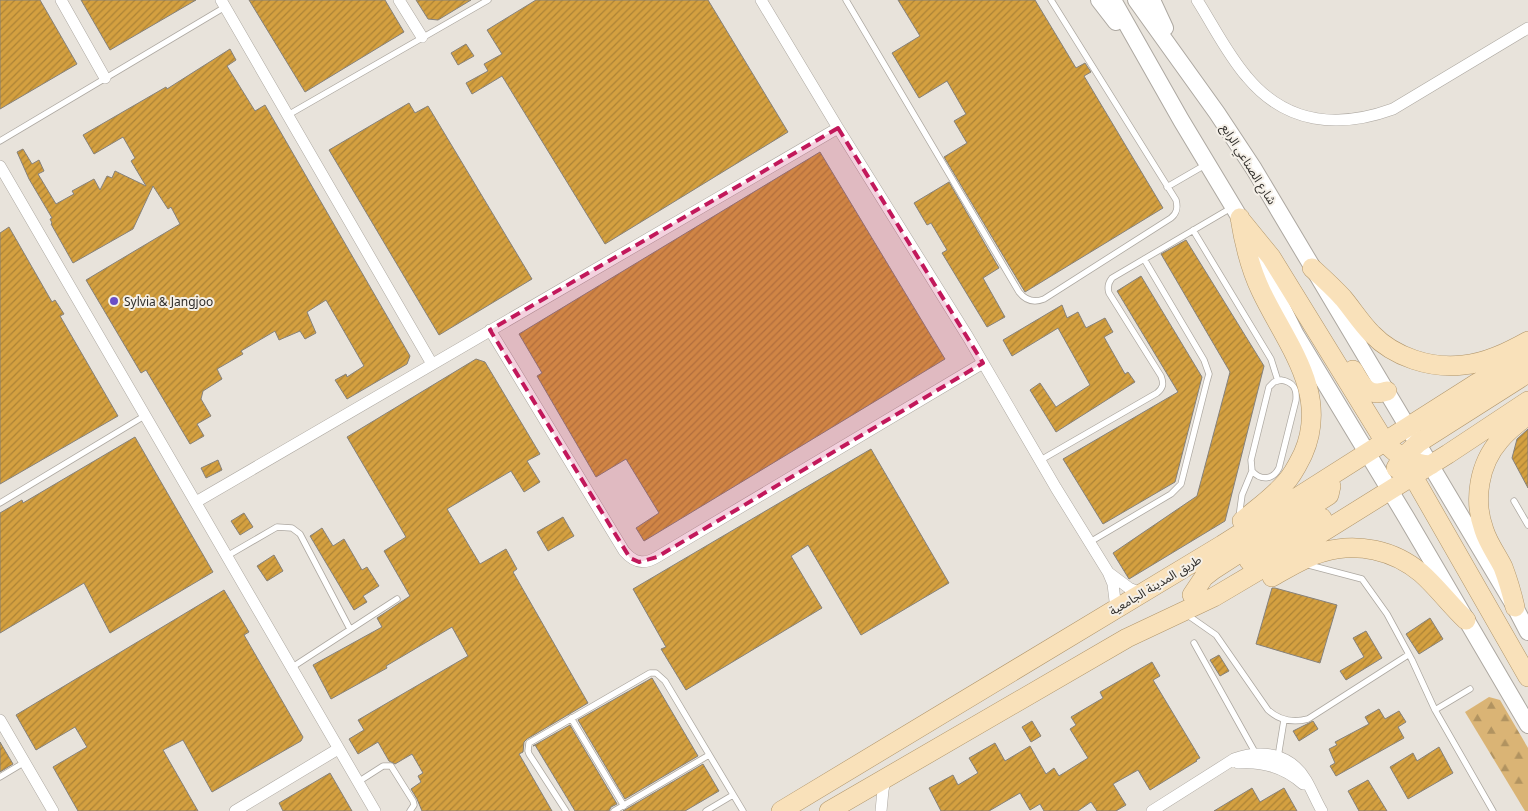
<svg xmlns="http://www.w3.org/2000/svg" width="1528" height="811" font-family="'Noto Sans','Noto Sans Arabic',sans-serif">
  <defs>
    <pattern id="forest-firs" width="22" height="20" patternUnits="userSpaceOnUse" patternTransform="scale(1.25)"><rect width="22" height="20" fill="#dab475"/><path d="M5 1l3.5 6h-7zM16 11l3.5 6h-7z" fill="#b19360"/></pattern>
    <pattern id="building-hatch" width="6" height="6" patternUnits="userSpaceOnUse" patternTransform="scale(1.25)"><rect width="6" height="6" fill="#d4a040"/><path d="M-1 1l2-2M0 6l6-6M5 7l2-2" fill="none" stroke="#ac8336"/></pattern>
  </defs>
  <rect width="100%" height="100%" fill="#e8e3db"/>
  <path fill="url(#forest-firs)" d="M1489,697l11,3 28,48v63h-3l-60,-99z"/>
  <path fill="url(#building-hatch)" stroke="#86817a" d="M0,0h40l37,64 -77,45z
    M81,0h115l-86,50z
    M249,0h136l19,32 -99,60z
    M416,0h55l-33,20 -10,-1z
    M536,0h172l80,132 -183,112 -103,-168 -30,18 -6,-11 22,-12 -4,-7 18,-10 -15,-24z
    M898,0h137l41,68 9,-5 6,9 -7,4 79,132 -138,84 -81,-135 23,-14 -13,-22 12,-7 -19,-33 -28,17 -27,-45 28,-17z
    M466,44l8,12 -16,9 -7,-12z
    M230,49l6,11 -9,6 28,45 10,-6 145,251 -3,8 -60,35 -12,-19 11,-6 1,3 17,-11 -38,-66 -19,12 9,21 -11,6 -5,-8 -21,9 -4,-9 -34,20 2,3 -26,15 5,10 -19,12 -2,8 10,17 -14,8 7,12 -14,8 -44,-74 -5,3 -55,-93 94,-56 -9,-17 -3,2 -15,-23 -20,43 -60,34 -22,-39 1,-1 -2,-4 2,-1 -23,-39 -12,-27 6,-3 9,15 7,-4 5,11 -6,3 18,30 18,-10 -2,-3 22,-12 6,11 7,-14 5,2 3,-7 31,15 -15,-25 4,-3 -12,-21 -29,17 -11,-19 83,-48 1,2z
    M409,103l6,10 13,-7 104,173 -93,56 -110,-185z
    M820,152l125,207 -301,182 -8,-13 23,-15 -33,-54 -30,18 -59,-101 5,-3 -23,-39z
    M949,182l50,86 -16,10 22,39 -18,10 -45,-74 5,-3 -16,-27 -4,2 -13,-22z
    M9,227l43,75 3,-2 9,14 -4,2 58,100 -118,68v-251z
    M1186,240l78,126 -39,155 -96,58 -16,-26 84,-57 33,-124 -69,-118z
    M1141,276l61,101 -27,105 -72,42 -40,-65 115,-67 -61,-101z
    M1062,305l5,13 11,-6 8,16 19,-10 8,14 -9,5 21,37 3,-2 7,10 -79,50 -26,-42 10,-7 16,24 34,-22 -32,-57 -46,28 -9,-16z
    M476,359l9,3 55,92 -13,7 13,21 -16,10 -13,-21 -64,38 33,55 26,-15 11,20 -4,3 75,131 -61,36 -3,3 -1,10 -4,2 33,57h-130l-5,-12 -6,-10 10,-7 -3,-6 5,-3 -11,-19 -17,10 -6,-3 -11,-19 -20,12 -9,-15 15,-9 -6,-10 110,-64 -16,-29 -66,39 1,2 -56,31 -18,-34 69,-38 -5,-9 33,-22 -26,-45 22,-14 -59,-100z
    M1528,429v59l-16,-30 5,-19z
    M135,437l78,135 -103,61 -26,-50 -84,50v-120l22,-13 1,3z
    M871,449l78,134 -88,52 -53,-90 -17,11 31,52 -136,82 -25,-41 5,-2 -33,-58z
    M218,460l4,10 -16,8 -5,-10z
    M244,513l9,14 -13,8 -9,-14z
    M563,517l11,19 -26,15 -11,-19z
    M322,528l11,18 11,-7 18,31 5,-3 12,19 -16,10 4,6 -13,8 -44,-74z
    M274,555l9,16 -16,10 -10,-15z
    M1272,588h3l62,17 -17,58 -64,-19z
    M224,590l25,42 -5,3 59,102 -2,4 -89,51 -29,-52 -20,10 35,61h-120l-25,-44 34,-20 -12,-20 -39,23 -20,-35z
    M1430,618l13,21 -24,15 -13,-20z
    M1366,631l16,27 -36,22 -6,-9 24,-14 -11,-19z
    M1219,655l10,16 -9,5 -10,-16z
    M1152,662l8,14 -7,4 47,78 -4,2 1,1 -47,29 -12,-20 -25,14 13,21 -10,6h-19l-6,-9 -13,9h-34l-4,-7 -10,6 -10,-17 -31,18h-48l-12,-23 24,-13 5,10 20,-12 -9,-15 26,-15 10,18 25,-15 16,28 8,-6 5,8 29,-18 -18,-29 6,-4 -5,-8 32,-19 -3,-6z
    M652,678l46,78 -73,43 -47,-79z
    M1379,709l6,10 14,-8 7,11 -8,5 6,11 -68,38 -6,-10 5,-3 -6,-14 8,-4 -2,-3 34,-18 -4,-7z
    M1032,721l9,15 -10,6 -9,-15z
    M1313,721l5,8 -19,12 -6,-10z
    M570,725l47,79 -6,3 -2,4h-34l-40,-66 -2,1z
    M0,742l13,22 -13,8z
    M1439,747l14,26 -45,26 -18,-32 23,-14 4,8z
    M703,764l16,27 -34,20h-62z
    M330,773l22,38h-69l-4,-8z
    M1368,780l19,31h-28l-11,-20z
    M1252,788l8,14 24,-14 13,23h-83z"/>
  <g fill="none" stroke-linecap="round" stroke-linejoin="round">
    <g stroke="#ada8a1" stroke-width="7">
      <path id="service" d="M846,0l173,292c7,9 15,11 25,7l127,-81c6,-5 7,-10 5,-18l-125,-200
        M288,115l200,-115
        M0,141l225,-134
        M1167,187l38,-22
        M1193,230l78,129 7,22
        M1281,380c12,2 16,8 15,20l-17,68c-6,12 -18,13 -27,3l-1,-11 18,-73 5,-5z
        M1039,461l118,-68c6,-5 7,-9 4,-17l-52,-83c-2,-6 -1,-10 3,-15l119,-70
        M1514,501l14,24
        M0,503l146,-88
        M1239,517l3,-22 10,-24
        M1090,542l81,-48 10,-10 26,-103 2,-7 -5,-14 -60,-101
        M227,556l50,-29 15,1 8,6 50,95
        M1305,564l57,15 25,35 25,46 23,50 58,101
        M1186,614l30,21 52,75c11,10 25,13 40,9l100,-64
        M1194,643l62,111
        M291,668l106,-69
        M1435,710l35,-21
        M571,718l53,88
        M1278,757l6,-37
        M0,777l25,-15
        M358,782l25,-16h8l22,35 1,4 -4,6
        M566,811l-37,-57 -1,-3 1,-8 121,-70h6l9,8 78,130
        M614,811l95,-56
        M706,811l27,-16"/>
    </g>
    <g stroke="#ada8a1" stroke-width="12">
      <path id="minor" d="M61,0l44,78
        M221,0l211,364
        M399,0l23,37
        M761,0l77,128 130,209 88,151 52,84 5,12 3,25
        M1197,0c16,25 30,54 50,77 39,47 91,52 146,32l135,-81
        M0,166l375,645
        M490,330l134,221c10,12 20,14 33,6l326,-194
        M196,502l642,-374
        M1109,573l20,15 12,5
        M0,720l53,91
        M1238,763c25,-2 46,4 65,21
        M235,811l103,-62
        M881,811l2,-21 3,-13
        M1152,811l82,-52c27,-10 56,-6 72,21 6,10 10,21 16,31"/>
    </g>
    <g stroke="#ada8a1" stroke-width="18">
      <path id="secondary" d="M1099,0l17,22
        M1113,0l68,120 59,98 24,53 32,64 110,182 122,208
        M1136,0l81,113 37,56 261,438 13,25
        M1152,0l13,28"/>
    </g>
    <g stroke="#b0956a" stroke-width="20">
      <path id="primary" d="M1240,218c4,25 10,50 21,73 25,53 69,102 42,163 -5,10 -10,21 -18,29 -12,14 -29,26 -43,38
        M1240,219l31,38 114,185c13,15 26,22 46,23
        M1312,268c11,10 21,19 31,30 10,12 18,25 29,36 22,23 59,35 91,31 23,-2 45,-13 65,-24
        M1353,370c9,15 14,28 34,21
        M1396,468l6,-10 16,-15 110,-70
        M1405,468l13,17 110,192
        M1249,561l73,-43
        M1272,577c16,-9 33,-20 51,-25 34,-10 71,-2 98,21 16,14 29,32 45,47
        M1192,595l12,-18 9,-7 116,-75 2,-9 -6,-6
        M1515,607c-3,-13 -7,-27 -12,-40 -6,-12 -15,-24 -19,-37 -11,-30 -5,-66 16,-90 8,-10 19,-17 28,-26
        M781,811l441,-266 255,-162 51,-28
        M829,811l298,-173 87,-41 88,-52 146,-91 80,-53"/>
    </g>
    <use href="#service" stroke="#fff" stroke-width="5.5"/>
    <use href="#minor" stroke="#fff" stroke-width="11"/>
    <use href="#secondary" stroke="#fff" stroke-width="16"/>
    <use href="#primary" stroke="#f9e1ba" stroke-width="19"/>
  </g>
  <path fill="#c2185b" fill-opacity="0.2" stroke="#c2185b" stroke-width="4" stroke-dasharray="10 6" stroke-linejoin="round" d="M838,128l145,235 -326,194 -18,5 -9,-4 -140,-228z"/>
  <circle fill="#6a4ec7" stroke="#f5f0e8" stroke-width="2" cx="114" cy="301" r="5"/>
  <g text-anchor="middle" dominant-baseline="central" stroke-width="4" stroke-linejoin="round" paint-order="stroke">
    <g font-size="12" fill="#2f2d2a" stroke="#f5f0e8">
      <text transform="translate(1249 164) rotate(58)">شارع الصناعي الرابع</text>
      <text transform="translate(1155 585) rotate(-31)">طريق المدينة الجامعية</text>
    </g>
    <g font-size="12" fill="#2f2d2a" stroke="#f5f0e8" text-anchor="start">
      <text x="124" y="301">Sylvia &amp; Jangjoo</text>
    </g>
  </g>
</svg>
